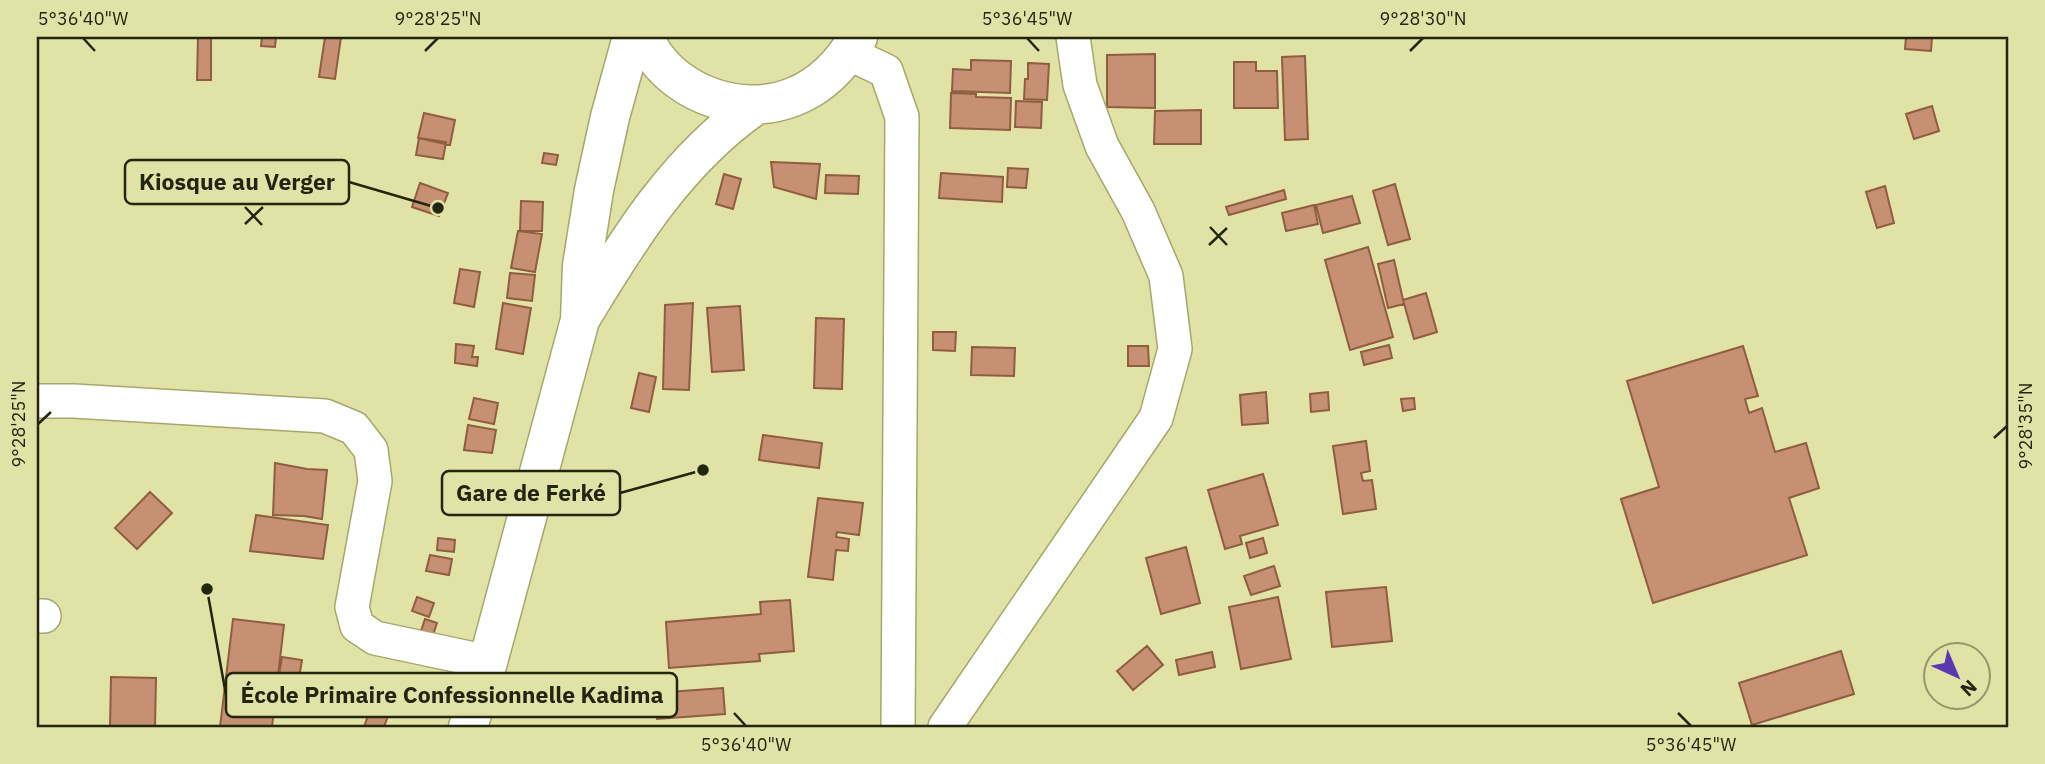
<svg xmlns="http://www.w3.org/2000/svg" width="2045" height="764" font-family="'IBM Plex Sans',sans-serif">
  <rect width="100%" height="100%" fill="#e1e3a6"/>
  <path fill="#c79072" stroke="#8f5d40" stroke-width="2" d="M198,37h13v43h-14z
    M262,37h14l-1,10 -14,-1z
    M325,37h16l-6,42 -16,-2z
    M1906,37h26l-1,14 -26,-2z
    M1155,54v54l-48,-1v-52z
    M1305,56l3,83 -23,1 -3,-83z
    M971,60l40,1 -1,32 -58,-2 1,-22 18,1z
    M1234,62h22v9h21l1,37h-44z
    M1028,63l21,1 -2,36 -23,-1 1,-20h3z
    M951,93l25,1v3l35,1 -1,32 -60,-2z
    M1016,101l26,1 -1,26 -26,-1z
    M1932,106l7,25 -25,8 -8,-25z
    M1201,110v34h-47l1,-33z
    M424,113l31,7 -5,25 -32,-7z
    M419,138l27,4 -3,17 -27,-4z
    M544,153l14,2 -2,10 -14,-2z
    M771,162l49,2 -4,35 -42,-12z
    M1008,168l20,1 -2,19 -19,-1z
    M941,173l62,4 -1,25 -63,-4z
    M724,174l17,5 -8,30 -17,-5z
    M826,175l33,1 -1,18 -33,-1z
    M420,183l28,10 -9,23 -27,-9z
    M1395,184l15,55 -22,6 -15,-54z
    M1885,186l9,37 -17,5 -11,-36z
    M1284,190l2,9 -57,16 -3,-8z
    M1352,196l8,27 -37,10 -7,-28z
    M521,201l22,1 -1,29h-22z
    M1314,205l4,19 -32,7 -4,-18z
    M518,231l24,3 -7,38 -24,-4z
    M1368,247l25,90 -43,13 -25,-90z
    M1394,260l10,44 -16,4 -10,-44z
    M460,269l20,3 -6,35 -20,-4z
    M510,273l25,2 -3,26 -25,-3z
    M1426,293l11,39 -23,7 -11,-39z
    M503,303l28,5 -8,46 -27,-5z
    M693,303l-4,87 -26,-1 2,-84z
    M740,306l4,64 -32,2 -5,-64z
    M816,318l28,1 -2,70 -28,-1z
    M933,332h23l-1,19 -22,-1z
    M456,344l18,2 -2,11h6l-1,9 -22,-3z
    M1389,345l3,13 -28,7 -3,-13z
    M1128,346h20l1,20h-21z
    M1743,346l15,50 -13,3 4,14 13,-5 13,44 31,-9 13,45 -30,10 18,57 -154,48 -32,-104 38,-12 -32,-106z
    M972,347l43,1 -1,28 -43,-1z
    M639,373l17,4 -7,35 -18,-4z
    M1266,392l2,31 -26,2 -2,-30z
    M1328,392l1,18 -18,2 -1,-18z
    M474,398l24,5 -4,21 -25,-5z
    M1414,398l1,11 -12,2 -2,-12z
    M468,425l28,5 -4,23 -28,-3z
    M763,435l59,8 -3,25 -60,-8z
    M1366,441l4,30 -9,2 2,8 9,-1 4,29 -33,5 -10,-68z
    M275,463l32,6 20,1 -5,49 -18,-3 -31,-1z
    M1263,474l15,51 -38,11 2,8 -17,5 -17,-59z
    M150,492l22,21 -35,36 -22,-21z
    M818,498l45,5 -4,32 -22,-3 -1,5 13,2 -1,12 -12,-1 -3,30 -25,-3z
    M256,515l72,10 -5,34 -73,-8z
    M438,538l17,2 -1,12 -17,-2z
    M1263,538l4,15 -17,5 -4,-15z
    M1186,547l14,56 -39,11 -15,-56z
    M430,555l22,4 -3,16 -23,-4z
    M1274,566l6,20 -29,9 -7,-19z
    M1386,587l6,54 -60,6 -6,-55z
    M417,597l17,6 -5,14 -17,-6z
    M1278,597l13,62 -50,10 -12,-62z
    M790,600l4,51 -35,3 1,7 -91,7 -3,-46 95,-8 -1,-12z
    M233,619l51,6 -12,102h-52z
    M425,619l12,4 -4,12 -12,-4z
    M1147,646l16,19 -30,25 -16,-19z
    M1841,651l13,43 -102,31 -13,-42z
    M1212,652l3,15 -36,8 -3,-15z
    M282,657l20,3 -6,36 -20,-4z
    M111,677l45,1 -1,49h-45z
    M723,688l2,26 -68,5 -2,-26z
    M371,707l18,6 -5,14h-20z"/>
  <g fill="none" stroke-linecap="round" stroke-linejoin="round">
    <g stroke="#a5a76c" stroke-width="36">
      <path id="minor" d="M848,53l38,18 16,46 -4,610
        M37,401h37l251,15 29,12 17,22 4,31 -23,126 5,19 18,12 113,24
        M37,616h7
        M945,727l211,-309 19,-69 -9,-73 -28,-65 -36,-65 -22,-61 -7,-48"/>
    </g>
    <g stroke="#a5a76c" stroke-width="41">
      <path id="major" d="M644,37c23,54 94,82 149,60 29,-11 50,-34 65,-60
        M581,318c48,-80 97,-159 175,-213
        M468,727l20,-65 92,-342 2,-54 12,-76 16,-73 22,-80"/>
    </g>
    <use href="#minor" stroke="#fff" stroke-width="33"/>
    <use href="#major" stroke="#fff" stroke-width="38"/>
  </g>
  <path fill="none" stroke="#24250d" stroke-width="2.5" d="M83,38l12,13M1027,38l12,13M425,51l13,-13M1410,51l13,-13M245,207l17,18M245,224l18,-17M1210,227l17,18M1209,245l18,-17M38,424l13,-12M1994,438l13,-12M734,713l12,13M1678,713l13,13"/>
  <path fill="none" stroke="#24250d" stroke-width="2.5" d="M438 208L349 182M703 470L620 493M207 589L226 695"/>
  <g fill="#24250d" stroke="#e1e3a6" stroke-width="2.5">
    <circle cx="438" cy="208" r="7"/>
    <circle cx="703" cy="470" r="7"/>
    <circle cx="207" cy="589" r="7"/>
  </g>
  <g fill="#e1e3a6" stroke="#24250d" stroke-width="2.5">
    <rect x="125" y="160" width="224" height="44" rx="7"/>
    <rect x="442" y="471" width="178" height="44" rx="7"/>
    <rect x="226" y="673" width="451" height="44" rx="7"/>
  </g>
  <g font-size="23" text-anchor="middle" font-weight="bold" fill="#24250d">
    <text x="237" y="190">Kiosque au Verger</text>
    <text x="531" y="501">Gare de Ferké</text>
    <text x="452" y="703">École Primaire Confessionnelle Kadima</text>
  </g>
  <rect width="2045" height="764" fill="none" stroke="#e1e3a6" stroke-width="77"/>
  <g transform="translate(1957 676) rotate(136)"><circle r="33" fill="#e1e3a6" stroke="#959769" stroke-width="2"/>
  <path d="M0-5L12 26L0 18L-12 26Z" fill="#5939b1"/>
  <text y="-10" font-size="19" font-weight="bold" text-anchor="middle" fill="#24250d">N</text>
  </g>
  <rect x="38" y="38" width="1969" height="688" fill="none" stroke="#24250d" stroke-width="2.5"/>
  <g font-size="18" text-anchor="middle" fill="#24250d">
    <text x="83" y="25">5°36'40"W</text>
    <text x="438" y="25">9°28'25"N</text>
    <text x="1027" y="25">5°36'45"W</text>
    <text x="1423" y="25">9°28'30"N</text>
    <text transform="translate(19 424) rotate(-90)" y="6">9°28'25"N</text>
    <text transform="translate(2026 426) rotate(-90)" y="6">9°28'35"N</text>
    <text x="746" y="751">5°36'40"W</text>
    <text x="1691" y="751">5°36'45"W</text>
  </g>
</svg>
